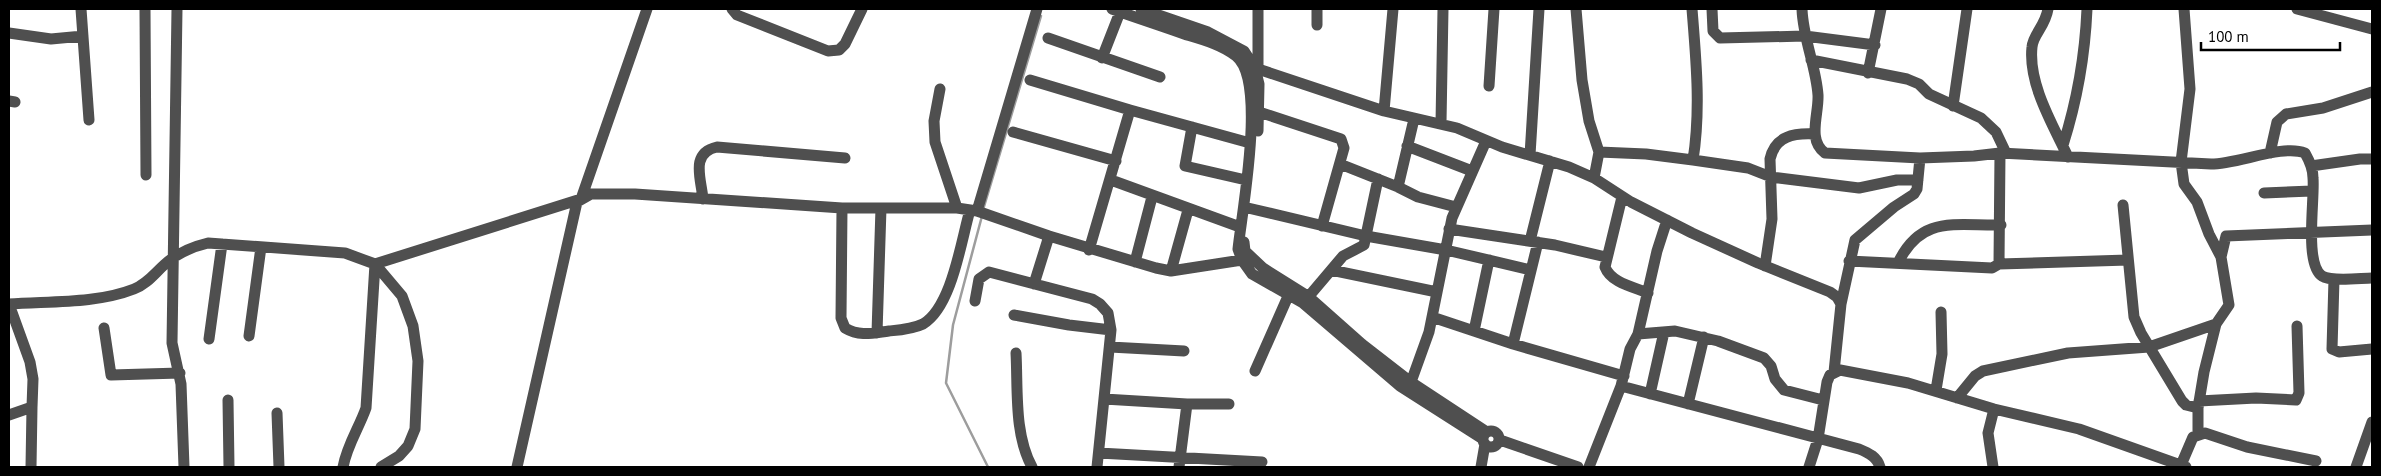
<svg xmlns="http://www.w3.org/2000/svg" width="2381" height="476" font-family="'PT Sans',sans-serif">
  <rect width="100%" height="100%" fill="#fff"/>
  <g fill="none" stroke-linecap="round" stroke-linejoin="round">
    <path stroke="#9d9d9d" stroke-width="2.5" d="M983,210l58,-194
      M982,216l-29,109 -7,58 42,84"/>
    <path stroke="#4f4f4f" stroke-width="11" d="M81,9l8,111
      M145,9l1,166
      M177,9l-5,334 9,41 3,83
      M732,9l5,6 91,36 11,-1 6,-6 17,-35
      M1112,9c25,9 50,17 75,26 17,5 35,10 49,21 31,25 6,154 2,193l4,11 10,14 51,29 97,83 83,53
      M1141,9l67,23 36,19 11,17 4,16 -1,47
      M1317,9v16
      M1576,9l6,71 7,41 10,31 -5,26
      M1692,9c4,50 9,101 1,151
      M1712,9l1,22 7,7 85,-2 70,9
      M1802,9c1,30 14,57 16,86 1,19 -11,45 7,58l95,5 54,-2 26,-3 211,11c27,0 72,-20 94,-11 4,7 8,16 8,25 2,20 -9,86 9,98 10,6 39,2 50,2
      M2048,9c-3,18 -15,25 -16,38 -4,37 21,78 36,110
      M2184,9l6,80 -9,73 3,22 13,18 12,32 12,23
      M2297,9l75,20
      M9,33l42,6 32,-3
      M1048,38l112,39
      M1102,58l18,-46
      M1811,60l96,19 12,5 10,10 52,24 15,14 10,21
      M1245,68h10l129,43 73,17 45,19 67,20 25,11 37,24 61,31 66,30 72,29 7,5 4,7 -7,68
      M1258,69v-60
      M1868,73l13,-64
      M1030,80l100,30 -41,140
      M1489,86l5,-77
      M940,89l-6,32 1,21 22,66
      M9,101l6,1
      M1953,106l14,-97
      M1130,110l120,33
      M1384,111l9,-102
      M1259,112l82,27 3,9 -22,78
      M1441,123l2,-114
      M1192,127l-7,39 61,14
      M1013,132l103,29
      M2063,145c14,-44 22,-90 24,-136
      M1407,146l65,25
      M1599,152l47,2 47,6 55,8 23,9 88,11 38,-8h21
      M2270,153l7,-31 9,-8 37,-6 49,-16
      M1530,155l9,-146
      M1340,164l58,23 20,10 38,10
      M2311,166l49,-7h12
      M1111,180l129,47
      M1398,187l16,-68
      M2264,193l48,-2
      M1622,197l-17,70c6,16 29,20 43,26
      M703,199c-2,-21 -13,-46 14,-52l128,11
      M2123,205l11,112 7,16 41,68 4,4 12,3 6,-36 12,-48 13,-19 -8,-48 5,-21 146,-6
      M842,208l-1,110 4,10c15,9 28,5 44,3 11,-1 24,-2 34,-7 29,-17 38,-83 47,-114
      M1248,208l118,28 80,14 85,20
      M977,211l60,-202
      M1449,229l106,16 51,12
      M1530,241l20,-80
      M1244,242l1,9 18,17 46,29 53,47 49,38 76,50
      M1849,261l143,7 7,-4 1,-111
      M1135,262l17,-65
      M1898,263c23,-48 56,-37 103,-38
      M1999,264l129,-4
      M1765,266l7,-47 -2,-60c5,-23 24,-26 44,-25
      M1331,270l106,22
      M1171,271l17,-61
      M2334,279l-2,70 7,3 33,-3
      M1034,284l15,-48
      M975,301l4,-22 10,-7 103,27 8,5 8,9 3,17 -14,137
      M1304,302l39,-46 21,-11 14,-66
      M9,304c40,-3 87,0 125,-15 13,-5 20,-15 30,-24 12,-11 27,-18 44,-22l137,10 30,11 27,32 11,30 5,35 -3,68 -7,17 -9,10 -18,11
      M1841,304l14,-64 39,-33 20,-13 3,-5 3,-31
      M1014,315l55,10 42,5
      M1432,317l81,27 111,32
      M104,328l7,47 69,-2
      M1474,331l15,-71
      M877,333l4,-125
      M1638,334l37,-3 43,10 46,17 7,8 4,13 9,11 39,10
      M249,336l12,-89
      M209,339l13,-95
      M1513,344l25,-102
      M1110,347l74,4
      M1016,353c2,37 -2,81 16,114
      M1255,371l34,-77
      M1411,382l18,-50 23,-114 34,-77
      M1621,386l238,63c10,4 18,8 21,18
      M1936,390l6,-36 -1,-42
      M1650,394l14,-62
      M1957,398l18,-22 8,-5 85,-18 81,-6 67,-23
      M1104,399l83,5h42
      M228,400l1,67
      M2199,401l57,-3 40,2 3,-7 -2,-67
      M1688,404l16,-67
      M2198,408v26
      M277,413l2,54
      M9,415l23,-8 1,-28 -3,-17 -21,-58
      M1483 439a8 8 0 1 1 16 0a8 8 0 1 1-16 0Z
      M1500,440l78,27
      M1099,453l163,9
      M2181,465l12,-28 12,-4 42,14 69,14
      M31,467l1,-60
      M343,467c4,-22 16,-39 23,-59l9,-144 206,-65 66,-190
      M517,467l60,-265 14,-8h44l207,14h115l20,3 72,25 107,32 15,3 71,-11
      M1179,467l8,-63
      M1481,467l4,-23
      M1589,467l32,-81 9,-37 8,-15 19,-83 10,-31
      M1809,467l9,-28 9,-57 3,-7 10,-5 68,13 86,26 85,20 107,38
      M1993,467l-5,-34 6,-24
      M2356,467l16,-45"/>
  </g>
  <rect width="2381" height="476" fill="none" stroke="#000000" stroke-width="20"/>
  <path d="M2201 42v8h139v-8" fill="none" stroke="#000000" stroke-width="2.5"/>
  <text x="2208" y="42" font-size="15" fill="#000000" stroke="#ffffff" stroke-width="4" paint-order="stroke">100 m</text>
</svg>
